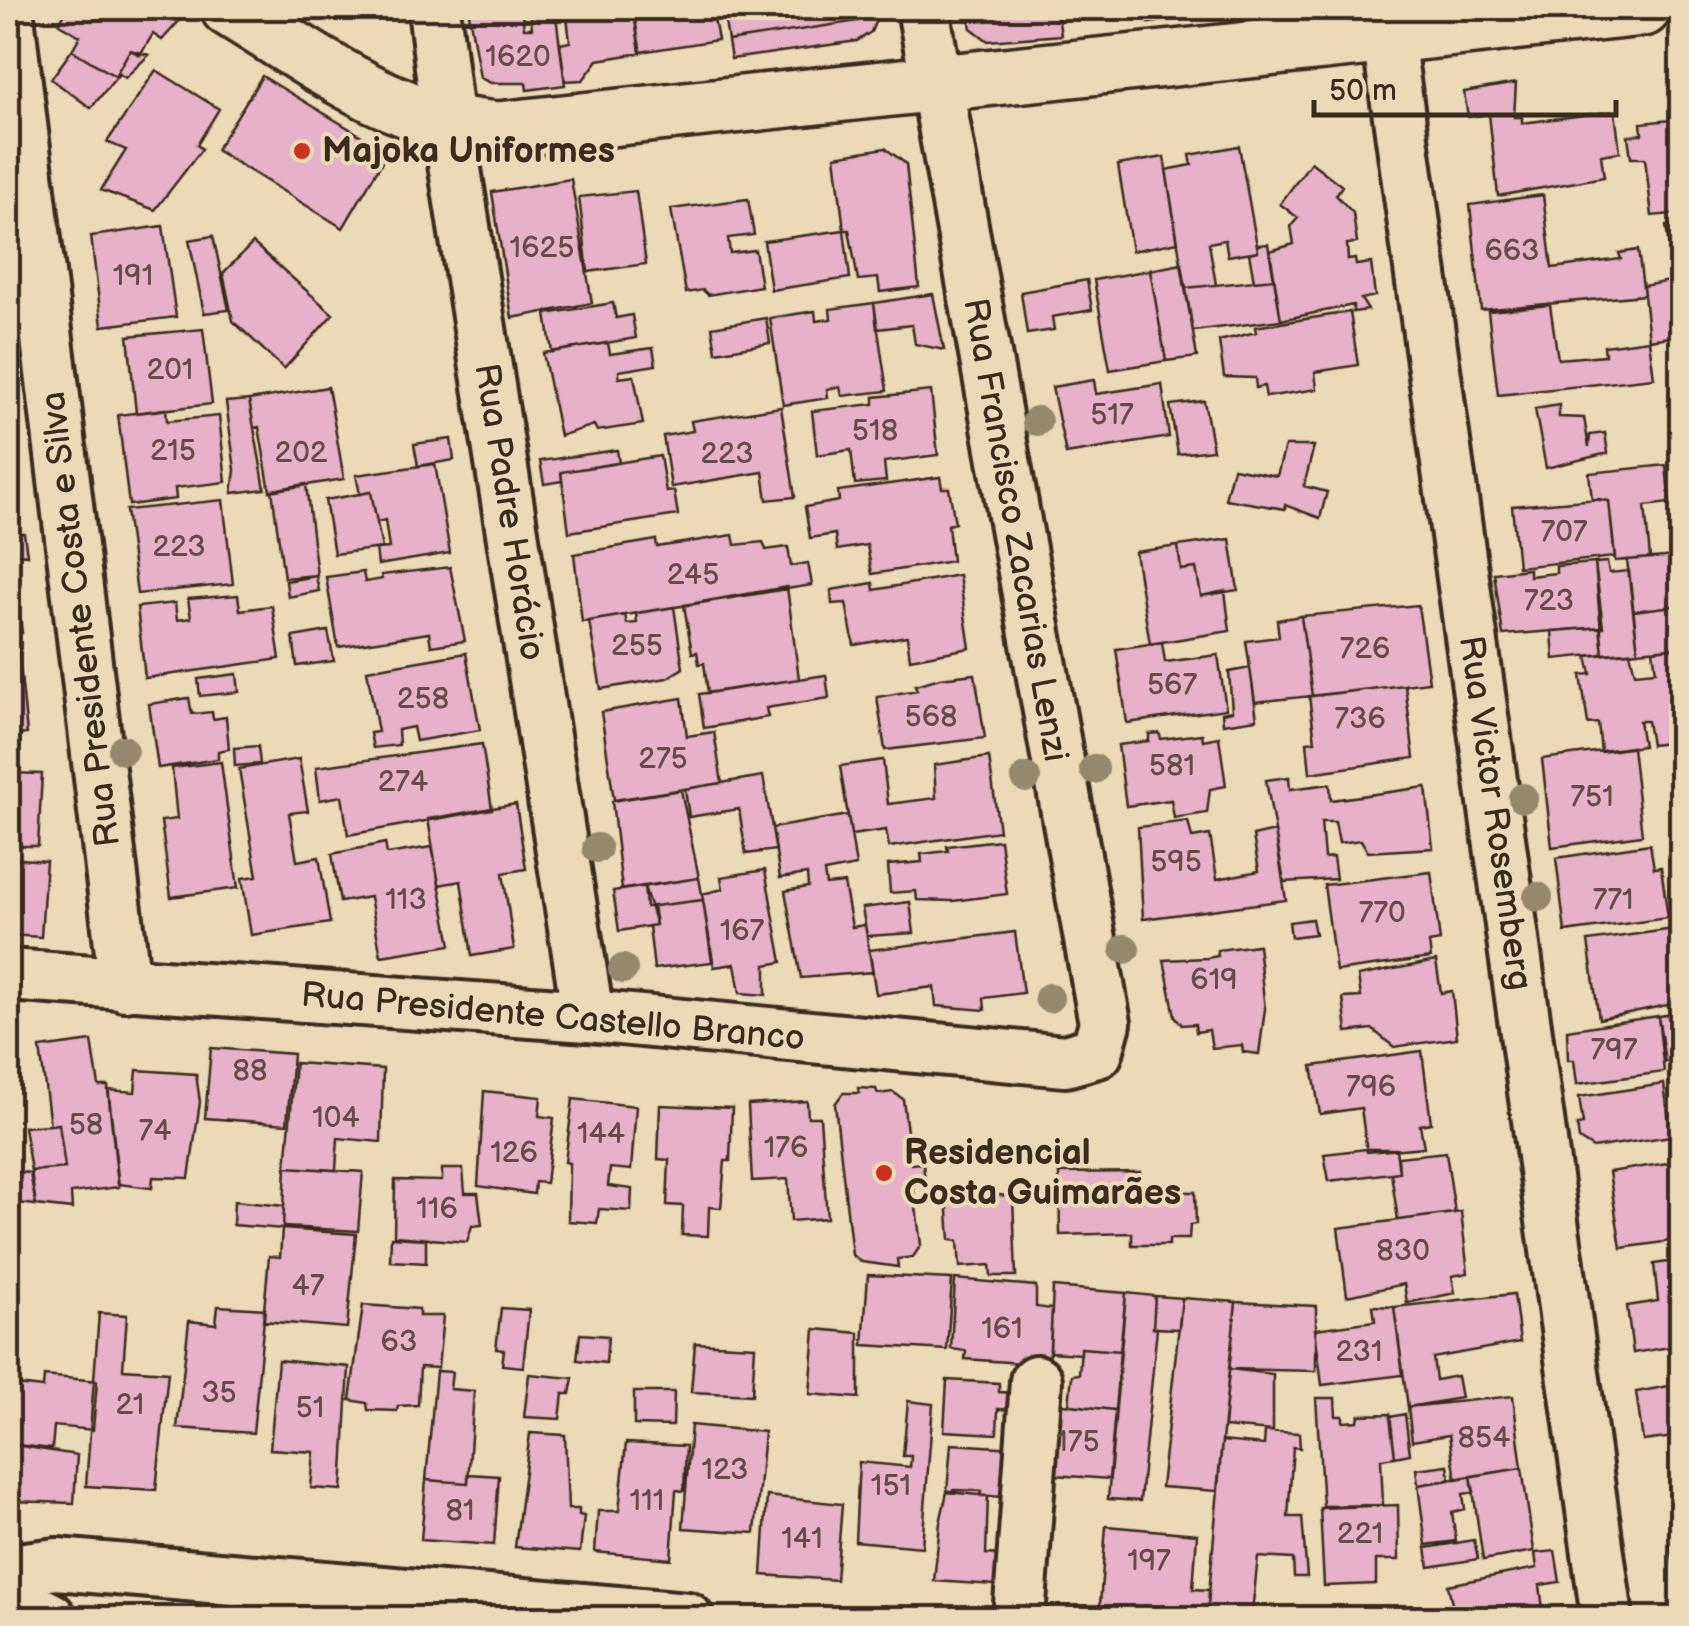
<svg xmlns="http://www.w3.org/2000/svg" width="1689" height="1626" font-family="'Balsamiq Sans',sans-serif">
  <rect width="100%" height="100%" fill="#ecd9b7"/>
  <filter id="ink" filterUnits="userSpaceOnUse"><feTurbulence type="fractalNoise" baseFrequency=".01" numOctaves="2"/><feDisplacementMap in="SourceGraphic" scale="20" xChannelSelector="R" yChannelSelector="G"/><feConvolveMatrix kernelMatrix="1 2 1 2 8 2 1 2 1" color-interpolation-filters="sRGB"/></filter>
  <g filter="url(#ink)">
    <path fill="#e7b1c9" stroke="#3b2a1e" stroke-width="2.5" d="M67,8h93l20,12 -18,20 -9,-6 -13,21 -10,-5 -15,26 -43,-26 8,-14 -21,-12z
      M468,8h53l3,20h8l-2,-20h25l10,77 -38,5 -1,-7h-35l-11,-5z
      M566,8h67l8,45 -43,7 -15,20 -18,1 -5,-37 10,-2z
      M633,8h79l6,32 -78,12z
      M723,8h133l2,13 -130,20z
      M856,8h25l-10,24 -14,9 -126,18 -3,-18 130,-20z
      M967,8h90l4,27 -73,6 -17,-13z
      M1259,8l-110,15 -1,-14 10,-1z
      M72,50l43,26 15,-26 19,5 -24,23 -6,-4 -28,34 -40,-29z
      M156,70l63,39 -22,36 5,4 -47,61 -54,-20 25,-40 -19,-8z
      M262,76l126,76 -45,76 -127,-78z
      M1516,83l-2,34h8v6l93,-12 5,41 -19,3 3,22 -106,19 -9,-82 -21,3 -4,-25z
      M1682,119v94l-30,3 -7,-58h-14l-3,-22 14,-2 -1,-11z
      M1239,146l19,105 -30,5 -3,-16 -16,3 7,42 -31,3 -19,-118 26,-5 -2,-10z
      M885,148l21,16 13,123 -39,5 -2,-14 -20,2 -9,-50h-5l-9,-74z
      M1164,157l14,85 -46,9 -14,-86z
      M1311,162l31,24 -6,9 17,18 4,30 -10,1 1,16 7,-1 1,6 15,-2 4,33 -14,3 7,11 -15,2v-7l-72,15 -11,-69 24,-7 -3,-18 7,-8 -18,-14z
      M571,179l21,124 -80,15 -20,-126z
      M636,191l10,73 -58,8 -9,-75z
      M1543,195l9,73 69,-9 -2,-6 19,-3 6,45 -163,15 -11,-105z
      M748,199l6,36 -26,3 2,15 25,-3 6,36 -53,9 -5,-5 -17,3 -15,-84z
      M1682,224v21l-13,1 -3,-20z
      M163,226l13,91 -74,9 -11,-90z
      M844,230l6,48 -79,12 -7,-49z
      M213,236l16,74 -25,3 -15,-73z
      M253,243l80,71 -49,55 -51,-48 -10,-48z
      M1268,244l6,35 -20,2 -5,-28 9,-2 -1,-6z
      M1682,245v108h-2l-3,-17 -28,4 -6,-54 27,-5 -1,-35z
      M1182,264l15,93 -31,4 -16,-91z
      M1150,270l16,91 -56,9 -16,-90z
      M1274,279l7,41 -88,11 -8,-43z
      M1087,280l5,30 -40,7 2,13 -27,4 -6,-42z
      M933,294l11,56 -29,-6 -3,-19 -35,4 -3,-26z
      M613,303l3,15 16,-3 4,23 -84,14 -6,-38z
      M874,303l13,88 -45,5 -2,-9 -13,2 1,9 -45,7 -13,-87 45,-7 1,10 15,-2 -1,-10z
      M1550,305l8,54 47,-4 -1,-9 45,-6 5,38 -156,17 -10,-84z
      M1350,312l8,53 -43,7 2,17 -51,8 -2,-11 -8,2 -1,-10 -31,-1 -5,-36 37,-9 -1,-5z
      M766,318l4,25 -54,9 -4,-25z
      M203,329l9,75 -76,9 -8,-77z
      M608,343l2,11 43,-6 3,17 -37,6v7l15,-2 9,48 -46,7 -3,-6 -34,11 -17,-83z
      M1094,380l2,14 66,-10 7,53 -103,17 -14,-67z
      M328,387l16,92 -74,12 -11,-64 -5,1 -5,-28z
      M931,391l7,64 -54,7 2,19 -31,3 -4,-34 -34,5 -5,-44 62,-7v-7z
      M249,400l16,89 -33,4 3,-23 -9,-68z
      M1204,401l9,49 -35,4 -8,-49z
      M1559,405v12l25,1 5,29 1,-12 15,-2 3,20 -62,15 -11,-59z
      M781,407l14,90 -28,3 -4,-28 -92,15 -8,-51 30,-5 -2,-10z
      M166,409l1,12 52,-5 7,66 -51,6 1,11 -47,6 -11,-90z
      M451,439l3,21 -36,6 -4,-22z
      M1285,446h29l-10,40 23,6 -7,26 -35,-13v4l-60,-10 8,-31 44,8z
      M617,450l2,13 -58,9 1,9 -18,3 -4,-23z
      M660,456l6,36 8,-1 4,24 -109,17 -8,-60z
      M435,464l15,89 -72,12 -2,-16 13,-1 -4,-28 -8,2 -6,-30 -11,2 -4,-19z
      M1666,465l4,38 -25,3 5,52 -35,3 -6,-60 -17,-2 -3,-26z
      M940,477l2,11h7l6,35 -7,2 4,36 -80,13 -5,-29 -30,5 -2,-16 -25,4 -5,-31 34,-6 -1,-10z
      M306,484l11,91 -33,3 -12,-88z
      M371,492l11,56 -48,6 -9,-54z
      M1598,499l11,2 6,56 -97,10 -6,-61z
      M223,500l10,84 -96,10 -11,-84z
      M24,533l3,22 -19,-2v-19z
      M733,535l2,10 28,-3 3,8 22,-3 3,19 17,-3 4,22 -230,37 -8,-68 82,-14 1,7z
      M1230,539l8,51 -37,6 -5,-28 -15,2 -3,-24z
      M1178,546l3,24 15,-2 5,28 24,-5 5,40 -80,13 -15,-92z
      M1677,556l5,49 -49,6 -6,-51z
      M1607,562l2,11 20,-2 9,80 -35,3 -8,-91z
      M1595,563l8,64 -100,8 -9,-62 35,-4v7l27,-3v-7z
      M450,567l15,74 -34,5 -2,-13 -91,14 -12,-70 37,-5 2,10 17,-3 -1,-4z
      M959,575l11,73 -60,11 -3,-23 -53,9 -8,-42 -14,1 -1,-14 42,-7 1,7z
      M316,576l3,15 -31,6 -2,-16z
      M15,581l7,52 -5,1 2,21h-11v-73z
      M787,587l12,92 -91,14 -4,-30 -5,1 -2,-12 -5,1 -8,-48z
      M238,595l2,15 32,-4 8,53 -135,19 -8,-71 38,-4 2,17 14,-2 -3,-19z
      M1418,605l11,77 -117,14 -11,-80z
      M1682,605v42l-44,4 -5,-40z
      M674,607l9,61 -16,10 -66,11 -12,-68 36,-6 2,9 10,-1 -1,-10z
      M1301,616l11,80 -57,6 -9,-61 33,-4 -2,-17z
      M1600,627l3,27 -49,5 -2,-28z
      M328,631l6,30 -37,5 -4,-29z
      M1162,642l3,20 53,-7 8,54 -99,14 -11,-74z
      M1682,647v94l-31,4 -4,-24h-8l4,25 -42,6 -3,-29 -10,1 -7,-49 10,-1 -4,-18 43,-4 5,21 21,-2 -3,-21z
      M466,653l14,77 -64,11 -3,-14 -15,3 1,15 -26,3 -3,-15 8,-1 -11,-62z
      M8,655h11l8,79 -19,2z
      M1250,668l7,51 -34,5 -1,-11 10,-2 -3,-39z
      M237,674l2,18 -39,4 -2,-17z
      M975,674l10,64 -100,12 -8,-53 40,-7 -2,-5 25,-7z
      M826,675l3,23 -63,10 2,9 -64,11 -5,-34z
      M1405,685l9,73 -104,15 -3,-31 8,-1 -6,-45z
      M189,698l3,16 20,-2 1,7 13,-2 3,32 -11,2v8l-60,9 -9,-64z
      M682,698l5,38 27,-4 8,51 -108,17 -13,-88z
      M1159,733l2,6 41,-5 1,6 16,-3 7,49 -16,3 -3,24 -33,5 -3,-18 -45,6 -8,-61 31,-4v-7z
      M482,744l10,65 -144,26 -6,-39 -22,4 -4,-33z
      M258,746l2,18 -25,2 -1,-18z
      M1632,747l10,88 -90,12 -10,-88z
      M989,757l10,74 -110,16 -3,-17 -35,5 -11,-69 43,-6 5,44 48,-6 -2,-33z
      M299,759l9,52 -19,2 8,48 22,-4 11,66 -79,12 -9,-57 15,-2 -18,-107z
      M221,762l17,126 -67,9 -10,-76 16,-2 -5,-51z
      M8,773l34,1 -4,72h-30z
      M763,776l13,74 -30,4 -7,-45 -50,8 -4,-28z
      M1289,777l1,12 40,-5 1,16 95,-13 7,61 -65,4 -7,-12 -22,3 -4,-21h-14l3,36 9,-1 3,22 -52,3 -18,-102z
      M681,790l18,88 -77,12 -10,-89z
      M516,804l10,65 -23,4 11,76 -42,7 -11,-75 -22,4 -11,-66z
      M848,815l8,51 -32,6 2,13 18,-2 8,44 13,-2 8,47 -72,6 -16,-87 23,-4 -1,-13 -27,4 -8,-50z
      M1188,821l4,17 18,-3 7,44 42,-8 -6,-35 22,-5 11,69 -143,19 -5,-92z
      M1000,840l7,54 -54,7 -36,-1 -1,-9 -26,2 -2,-28 34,-3 -1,-8 27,-3 -1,-5z
      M385,843l2,11 45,-7 19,98 -70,11 -11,-59 -30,5 -8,-48z
      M1650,844l4,24 7,-1 7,51 -103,14 -9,-74z
      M8,858l38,3 -5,76 -33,-2z
      M765,870l17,92 -16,3v30l-26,-2 -5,-29 -21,3 -12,-73 21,-5 -2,-12z
      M1431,872l9,69 -11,2 2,15 -95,13 -12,-86z
      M699,878l4,22 -57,7 -2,-21z
      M644,886l12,39 -37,6 -6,-40z
      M703,900l9,62 -58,7 -5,-43 7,-1 -3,-19z
      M910,902l4,31 -47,3 -5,-28z
      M1312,919l3,15 -24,3 -2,-15z
      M1681,928l1,74 -83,17 -11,-78z
      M1015,932l8,61 -39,5 1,12 -49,-4 -2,-19 -58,7 -7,-44z
      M1258,945l7,64 -6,45 -16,-2 -1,-7 -30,3 -3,-18 -13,2 -1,-8 -13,1 -7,-9 -11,-56 43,-2 11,-2 -1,-6z
      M1436,961l5,32 11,-2 5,47 -63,9 -22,-18 -25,3 -4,-34 18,-1 -3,-21z
      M1682,1013v47l-17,2 -7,-46z
      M1658,1016l6,56 -87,12 -3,-24h-6l-1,-30z
      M92,1041l7,45h9l11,101 -48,6 1,16 -36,-4 -5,-34 34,-3 -6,-44 -9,1 -10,-77z
      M211,1048l82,6 -6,70 -82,-6z
      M1422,1051l9,72 -11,2 4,22 -57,5 -6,-44 -41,6 -8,-48z
      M295,1063l88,6 -2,73 -43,-4 -2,32 -50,-3z
      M137,1070l59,4 4,28 -11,76 -36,-1 -1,11 -34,-4 -10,-94 27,2z
      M1664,1084l7,52 -78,12 -14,-9 -2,-14 6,-1 -4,-27z
      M858,1088l18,1 2,5 15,-2 10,7 8,65 12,-1 2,20 -12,1 8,61 -8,12 -16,2 1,8 -36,-5 -10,-7 -17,-151 8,-11h16z
      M484,1091l57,6 -2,19 15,2 -8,65 -11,-1 -1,12 -56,-8z
      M573,1099l63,7 -5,64 -21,-2 -2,18 24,3 -1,22 -32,-2 -2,14 -29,-2 1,-58 -4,-1z
      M807,1101l1,16h12l7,101 -36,3 -3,-42 -36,2 -4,-76z
      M660,1105l72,3 -2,53h-5l-4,47 -12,-1 -1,29 -26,-1 1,-29 -16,-1 2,-45 -11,-1z
      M59,1124l6,44 -34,3 -7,-44z
      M1366,1149h30l3,23 -70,9 -5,-27z
      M1446,1152l9,61 -57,7 -7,-47 8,-1 -1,-15z
      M1681,1161l1,73 -12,2 1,5 -50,7 -12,-76z
      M286,1167l77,5 -5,59 -75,-4z
      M442,1169h21l2,24h13l4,32 -10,1 -5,16 -73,-6 1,-56 47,1z
      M8,1171l22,2 6,32 -28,-3z
      M1140,1172l-1,19 56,1 1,32 -6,1 -1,14h-20v6h-37v-12l-72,2 -1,-62z
      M993,1194l20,3 3,79h-25l-1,-11 -30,2 -2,-26 -8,-1 -3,-43z
      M234,1201l50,5 -1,23 -50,-4z
      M1461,1212l7,61 -16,3 3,17 -48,10 -3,-19 -57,12 -9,-68z
      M282,1229l74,5 -9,94 -84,-7 6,-65 11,1z
      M391,1237l35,2v24l-36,-2z
      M1682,1260v85l-49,8 -6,-47 31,-5 -4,-37z
      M868,1275l84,4 -5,71 -84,-5z
      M955,1279l81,7v21l16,2 -3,56 -84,-6 1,-8 -15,-2z
      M1053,1287l73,6 -6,58 -39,-3v6l-31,-2z
      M1126,1293l29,3 -2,32h4l-17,173 -32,-2z
      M1514,1294l6,48 -87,16 3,22 21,-4 4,22 -53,9 -14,-100z
      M1155,1296l27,2 -3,31 -26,-1z
      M1182,1298l54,4 -19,189 -56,-4z
      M1236,1302l80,4v65l-87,-2z
      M363,1305l56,4v7h24l-5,52 -18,-1 -2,38 -20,1 -1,5 -29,-1 -1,-7 -17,-3z
      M218,1306l47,3 -12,124 -76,-5 12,-107 27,3z
      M1373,1306l21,1 9,68 -81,10 -7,-56 60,-8z
      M501,1308l28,2 -6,57 -21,-2 2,-15 -8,-1z
      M99,1313l28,2 -4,54 45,3 -12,118 -70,-4z
      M815,1329l44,4v65l-49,-4z
      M580,1334l28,2 -2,27 -29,-3z
      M695,1343l60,3 -3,49 -61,-3z
      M1081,1348l39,3 -5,59 -46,-5 3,-30 7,-1z
      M278,1360l71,7 -7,123 -31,-2 3,-36 -44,-3z
      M1229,1369l44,5v57l-49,-4z
      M436,1371l16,1 -2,17 24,2 -6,92 -42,-3z
      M529,1374l44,4 -3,16h-7l-3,25 -36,-2z
      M44,1376l53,5 -4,49 -39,-4 -2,23 -44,-5v-60l35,4z
      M947,1380l52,3v9l21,1 -1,17 -21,-1 -1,25 -53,-3z
      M1680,1384l2,52 -39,5 -7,-49z
      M634,1392h40l-1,34 -39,-1z
      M1513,1396l9,72 -66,11 -7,-44 -37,6 -4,-34z
      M1316,1398h19l1,18h7v6l15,-1 1,-6 31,-1 5,43 -14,2 2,46 -60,1z
      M908,1401l25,3 -11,143 -67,-6 4,-79 51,5 1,-11h-8z
      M1047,1402l68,8 -6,69 -68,-5z
      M1405,1414l5,40 -15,3 -5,-40z
      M691,1425l73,7 -9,101 -72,-5z
      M1265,1431l34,2 1,15 -7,-1 -5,70h14l5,60h-13l-1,-18 -35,-2 -6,56h-8v5h-37l15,-177 42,4z
      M530,1433l35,2 3,74h11v6l5,1 -4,36 -65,-5z
      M626,1443l60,3 -2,45 -8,-1 -5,69 -76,-7 3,-41h21z
      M8,1444l69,11 -3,48 -66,-2z
      M951,1444l64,4 -3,50 -65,-6z
      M1448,1465l2,15 -32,5 -2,-16z
      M1522,1468l12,83 -51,9 -12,-84z
      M468,1474l31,2 -5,69 -73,-5 5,-60 42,3z
      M1471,1476l3,16 -11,2 2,15 -13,3 4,29 -30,4 -8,-60z
      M954,1490l28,1 -1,5h7l-2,58 13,1 -4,30 -61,-4 6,-58 7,-31z
      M767,1496l75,8 -6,76 -74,-5z
      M1398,1505l1,55h-23v24l-52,2 -4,-78z
      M1106,1526l91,8 -4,55 16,1 -2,28h-108z
      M1682,1530v65l-4,1 -9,-64z
      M1474,1540l4,19 -49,8 -3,-19z
      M1555,1551l5,31 -20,3 4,33h-89l-7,-33 89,-17 -2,-15z"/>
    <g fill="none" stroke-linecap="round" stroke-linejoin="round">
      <g stroke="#3b2a1e" stroke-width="58">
        <path id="minor" d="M434,8l14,117 140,891
          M1384,8l223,1610
          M8,16l117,969
          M8,975l580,41 477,45 32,-9 8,-29 -182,-1015
          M8,1580l17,-12 32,-4 630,54
          M8,1597l42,21
          M1019,1618l17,-237"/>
      </g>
      <g stroke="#3b2a1e" stroke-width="62">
        <path id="major" d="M229,8c88,54 163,113 269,122l1145,-122"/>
      </g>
      <use href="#minor" stroke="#ecd9b7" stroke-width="50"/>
      <use href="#major" stroke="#ecd9b7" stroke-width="55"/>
    </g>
    <g fill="#95886d">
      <circle cx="1037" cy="421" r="15"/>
      <circle cx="123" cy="750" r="15"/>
      <circle cx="1094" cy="769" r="15"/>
      <circle cx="1026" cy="778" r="15"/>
      <circle cx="1523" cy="798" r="15"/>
      <circle cx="597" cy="848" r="15"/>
      <circle cx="1538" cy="897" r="15"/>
      <circle cx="1125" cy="949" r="15"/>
      <circle cx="623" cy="969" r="15"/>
      <circle cx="1049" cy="998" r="15"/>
    </g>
  </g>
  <g fill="#c8321e" stroke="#ecd9b7" stroke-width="4">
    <circle cx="302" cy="151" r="10"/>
    <circle cx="884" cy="1173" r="10"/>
  </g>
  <g text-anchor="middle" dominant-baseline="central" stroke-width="8" stroke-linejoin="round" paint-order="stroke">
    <g font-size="30" fill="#664c49">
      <text x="518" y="57">1620</text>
      <text x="542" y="248">1625</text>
      <text x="1512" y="251">663</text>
      <text x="133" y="276">191</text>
      <text x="170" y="370">201</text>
      <text x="1112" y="415">517</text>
      <text x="875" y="431">518</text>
      <text x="173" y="451">215</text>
      <text x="301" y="453">202</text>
      <text x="727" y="454">223</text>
      <text x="1564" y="532">707</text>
      <text x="179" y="547">223</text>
      <text x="693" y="575">245</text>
      <text x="1549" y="601">723</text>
      <text x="637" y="646">255</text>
      <text x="1365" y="649">726</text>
      <text x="1172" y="685">567</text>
      <text x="423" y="699">258</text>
      <text x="931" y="717">568</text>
      <text x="1360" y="719">736</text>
      <text x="663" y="759">275</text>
      <text x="1172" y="766">581</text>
      <text x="403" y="782">274</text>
      <text x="1592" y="797">751</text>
      <text x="1176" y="862">595</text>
      <text x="406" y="900">113</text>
      <text x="1613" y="900">771</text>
      <text x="1382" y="913">770</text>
      <text x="742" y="931">167</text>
      <text x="1214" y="980">619</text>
      <text x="1614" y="1050">797</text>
      <text x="250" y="1071">88</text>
      <text x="1371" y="1087">796</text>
      <text x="336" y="1118">104</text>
      <text x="86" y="1125">58</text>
      <text x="155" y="1131">74</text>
      <text x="601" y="1134">144</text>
      <text x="786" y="1148">176</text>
      <text x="514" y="1153">126</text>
      <text x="437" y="1209">116</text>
      <text x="1403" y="1251">830</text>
      <text x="308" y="1286">47</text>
      <text x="1002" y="1329">161</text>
      <text x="399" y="1342">63</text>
      <text x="1359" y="1352">231</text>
      <text x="219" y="1393">35</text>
      <text x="130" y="1405">21</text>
      <text x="310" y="1408">51</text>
      <text x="1484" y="1438">854</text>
      <text x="1078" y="1442">175</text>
      <text x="725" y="1470">123</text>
      <text x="891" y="1486">151</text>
      <text x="647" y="1501">111</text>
      <text x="460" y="1511">81</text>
      <text x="1360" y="1534">221</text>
      <text x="802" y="1539">141</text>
      <text x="1149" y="1561">197</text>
    </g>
    <g font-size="35" font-weight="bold" fill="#3b2a1e" stroke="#ecd9b7" text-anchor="start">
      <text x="322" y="151">Majoka Uniformes</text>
      <text x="904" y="1153">Residencial<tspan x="904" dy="40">Costa Guimarães</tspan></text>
    </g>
    <g font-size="35" fill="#3b2a1e" stroke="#ecd9b7">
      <text transform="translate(509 512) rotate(81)">Rua Padre Horácio</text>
      <text transform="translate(1015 530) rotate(80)">Rua Francisco Zacarias Lenzi</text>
      <text transform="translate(81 619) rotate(-97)">Rua Presidente Costa e Silva</text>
      <text transform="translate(1495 813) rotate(82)">Rua Victor Rosemberg</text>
      <text transform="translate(553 1017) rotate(5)">Rua Presidente Castello Branco</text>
    </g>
  </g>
  <rect width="1689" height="1626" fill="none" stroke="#ecd9b7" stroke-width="40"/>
  <rect x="20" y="20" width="1649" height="1586" fill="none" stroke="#3b2a1e" stroke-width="4" filter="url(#ink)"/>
  <path d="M1314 100v15h302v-15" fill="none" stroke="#3b2a1e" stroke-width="5"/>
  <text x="1329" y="100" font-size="30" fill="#3b2a1e" stroke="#ecd9b7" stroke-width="8" paint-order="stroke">50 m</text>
</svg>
